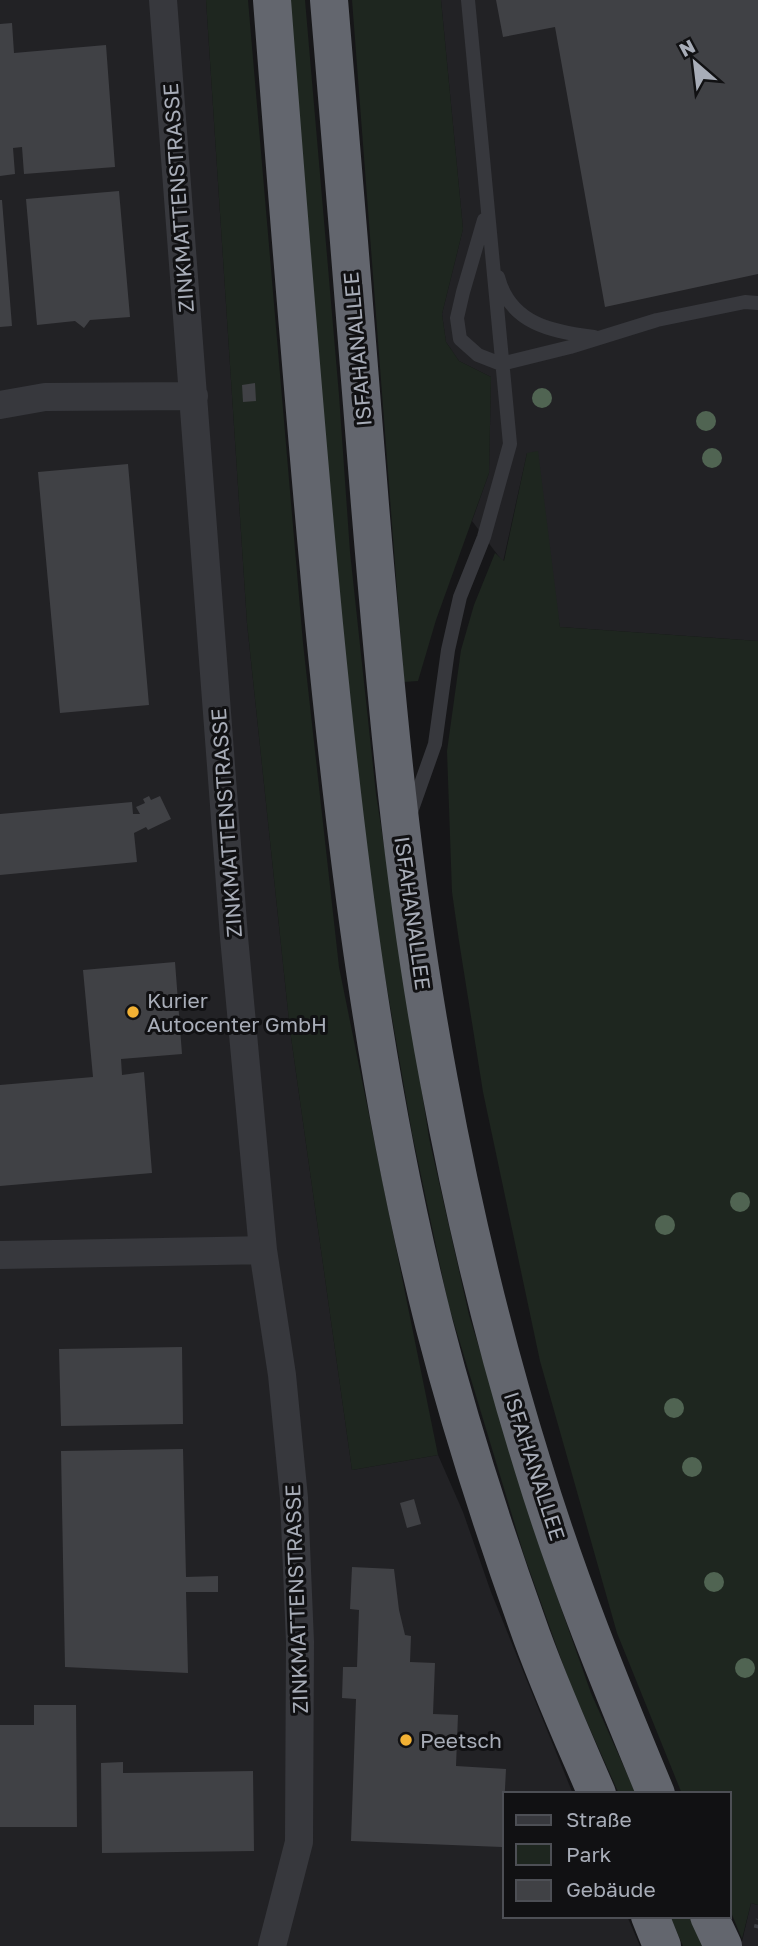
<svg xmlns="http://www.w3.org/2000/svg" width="758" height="1946" font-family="'Golos Text',sans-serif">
  <rect width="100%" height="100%" fill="#161618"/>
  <path fill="#222225" d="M0,0h206l41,623 43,407 62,440 86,-15 25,57 28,80 82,202h-69v122h123l13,30h-640z
    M441,0h317v641l-198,-14 -33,-174 -24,109 -31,-41 17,-48 2,-96 -32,-16 -13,-19 -4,-28 21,-85z
    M751,1903l7,2v41h-17z"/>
  <path fill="#1e261f" d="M206,0h42l55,643 36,324 99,488 -86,15 -62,-440 -43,-407z
    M290,0h15l34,395 11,157 26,242 53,344 40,177 74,242 48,136 45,101h-17l-49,-110 -46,-129 -76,-252 -36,-170 -36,-209 -17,-135 -28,-278z
    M352,0h89l22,229 -21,85 4,28 13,19 32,16 -2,96 -53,147 -18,61 -14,1z
    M538,451l22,176 198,14v1264l-7,-2 -9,36 -14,-34v-111h-46l-65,-161 -77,-272 -57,-269 -24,-151 -7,-49 -5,-141 14,-101 13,-45 21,-52 9,8 23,-108z
    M670,1916h21l13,30h-21z"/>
  <path fill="#404145" d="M496,0h262v274l-153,33 -50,-280 -52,10z
    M12,23l2,30 92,-8 9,122 -91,7 -2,-27 -9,1 2,26 -15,2v-152z
    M119,191l11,126 -40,3 -6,8 -9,-7 -38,4 -11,-126z
    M0,200h2l10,126 -12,1z
    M255,383l1,18 -13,1 -1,-17z
    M128,464l21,241 -89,8 -22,-241z
    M149,796l2,4 9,-4 11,23 -23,11 -2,-3 -12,6 3,29 -137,13v-61l132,-12 1,12h7l-4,-7 9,-4 -2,-4z
    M175,962l7,92 -61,5 1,16 22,-3 8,101 -152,13v-101l93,-8 -10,-107z
    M182,1347l1,77 -122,2 -2,-77z
    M183,1449l3,128 32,-1v16h-32l2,81 -123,-6 -4,-216z
    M414,1499l7,25 -14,4 -7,-25z
    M352,1567l42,2 5,41 6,25 6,1 -1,26 25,1 -2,51 25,1 -2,51 50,3 -4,78 -151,-6 5,-142 -14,-1 1,-31h14l2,-57 -9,-1z
    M34,1705h42l1,122h-77v-102h34z
    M123,1762v11l130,-2 1,80 -152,2 -1,-90z"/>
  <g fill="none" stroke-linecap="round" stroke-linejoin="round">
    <path stroke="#3d3f44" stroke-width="4.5" stroke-dasharray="3.5 5" stroke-linecap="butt" d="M756,1928l2,-9"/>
    <path stroke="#37383d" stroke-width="14" d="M484,220l-21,72 -6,26 3,21 18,16 23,9 69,-17 87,-27 88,-18 13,1
      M498,277c12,47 55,55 96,60
      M411,812l24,-68 13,-94 12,-53 24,-60 26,-93 -42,-444"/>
    <path stroke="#37383d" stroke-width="28" d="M163,0l71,937 29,313 19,125 12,123 6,144 -1,200 -27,104
      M0,405l45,-8 149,-1
      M0,1255l263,-5"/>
    <path stroke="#63666e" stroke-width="38" d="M272,0c16,208 32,416 52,624 23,235 52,471 110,700 26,101 58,201 93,299 20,58 46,115 70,171
      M329,0c14,168 28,337 41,505 16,193 33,386 69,576 24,130 55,260 94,385 34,112 78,220 123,328
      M650,1916l12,30
      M709,1916l14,30"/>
  </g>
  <g fill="#506452">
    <circle cx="542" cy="398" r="10"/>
    <circle cx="706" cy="421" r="10"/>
    <circle cx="712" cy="458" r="10"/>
    <circle cx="740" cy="1202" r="10"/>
    <circle cx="665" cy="1225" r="10"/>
    <circle cx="674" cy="1408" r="10"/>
    <circle cx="692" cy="1467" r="10"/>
    <circle cx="714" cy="1582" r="10"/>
    <circle cx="745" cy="1668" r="10"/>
  </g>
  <g fill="#f2b134" stroke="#111113" stroke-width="2.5">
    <circle cx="133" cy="1012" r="7"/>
    <circle cx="406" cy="1740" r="7"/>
  </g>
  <g text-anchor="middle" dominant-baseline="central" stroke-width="6" stroke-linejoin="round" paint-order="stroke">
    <g font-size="21" fill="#a8adb8" stroke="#111113">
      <text transform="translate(178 198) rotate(-94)">ZINKMATTENSTRASSE</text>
      <text transform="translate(357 349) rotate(-95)">ISFAHANALLEE</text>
      <text transform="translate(226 823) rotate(-94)">ZINKMATTENSTRASSE</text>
      <text transform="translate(413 913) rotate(82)">ISFAHANALLEE</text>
      <text transform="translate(535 1466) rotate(72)">ISFAHANALLEE</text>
      <text transform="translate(296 1599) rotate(-92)">ZINKMATTENSTRASSE</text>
    </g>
    <g font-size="21" fill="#a8adb8" stroke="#111113" text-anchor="start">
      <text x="147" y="1000">Kurier<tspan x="147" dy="24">Autocenter GmbH</tspan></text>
      <text x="420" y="1740">Peetsch</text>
    </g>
  </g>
  <rect x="503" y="1792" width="228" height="126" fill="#111113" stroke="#4d4f55" stroke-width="2"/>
  <rect x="516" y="1815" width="35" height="10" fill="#37383d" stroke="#4d4f55" stroke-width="2"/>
  <text x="566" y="1827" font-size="21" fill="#a8adb8">Straße</text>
  <rect x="516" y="1844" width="35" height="21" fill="#1e261f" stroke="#4d4f55" stroke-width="2"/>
  <text x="566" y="1862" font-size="21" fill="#a8adb8">Park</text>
  <rect x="516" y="1880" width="35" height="21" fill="#404145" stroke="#4d4f55" stroke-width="2"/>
  <text x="566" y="1897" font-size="21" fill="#a8adb8">Gebäude</text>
  <g transform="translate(695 63) rotate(332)" stroke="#111113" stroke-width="5" paint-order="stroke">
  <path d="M0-5L12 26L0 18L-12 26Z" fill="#a8adb8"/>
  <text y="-10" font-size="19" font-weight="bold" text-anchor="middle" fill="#a8adb8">N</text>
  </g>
</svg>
